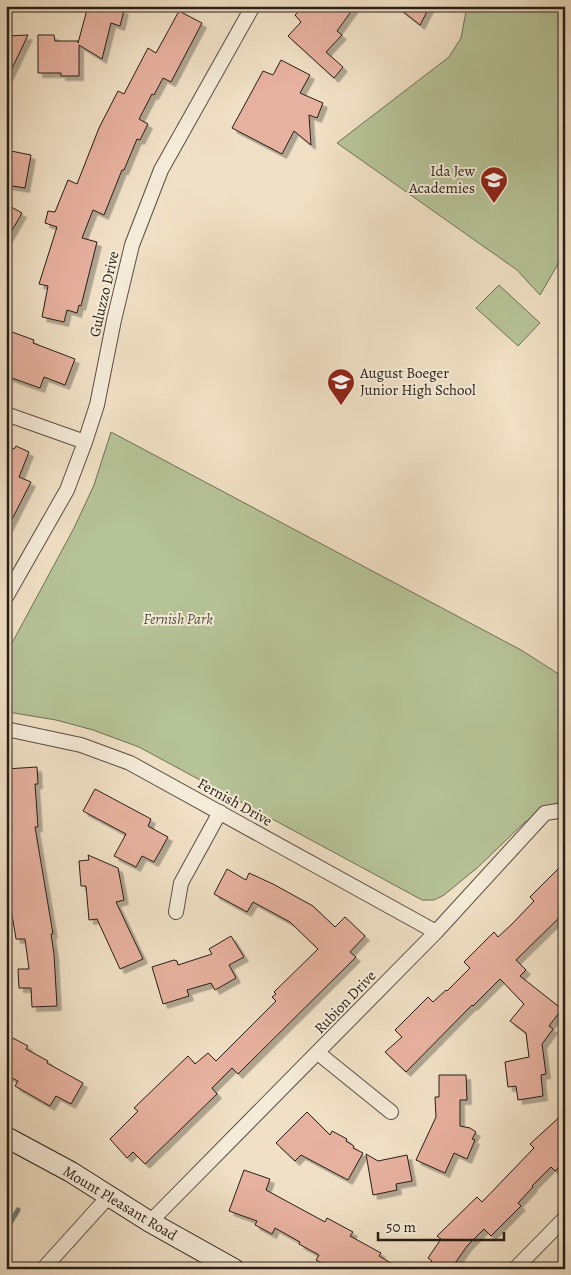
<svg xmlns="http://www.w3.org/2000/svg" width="571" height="1275" font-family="Alegreya,serif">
  <defs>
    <filter id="shadow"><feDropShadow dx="4.5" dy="4.5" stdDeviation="0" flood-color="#0004"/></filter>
  </defs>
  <rect width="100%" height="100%" fill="#f0e0c5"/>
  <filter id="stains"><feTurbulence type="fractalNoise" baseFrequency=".004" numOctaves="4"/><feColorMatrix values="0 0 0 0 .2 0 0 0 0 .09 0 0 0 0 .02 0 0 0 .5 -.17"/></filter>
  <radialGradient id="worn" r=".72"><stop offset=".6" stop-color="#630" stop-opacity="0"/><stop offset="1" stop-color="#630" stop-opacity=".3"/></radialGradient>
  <path fill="#b6c397" stroke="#6e7056" d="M467,6h98v246l-25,43 -23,-25 -180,-127 112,-86 12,-19z
    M499,285l41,38 -22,23 -42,-38z
    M111,432l410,218 44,28v122c-16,4 -25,16 -40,22l-48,46 -33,27 -10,5h-12l-283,-153 -46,-17 -37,-10 -48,-8 -2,-2v-51l6,-16 62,-115 20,-43z"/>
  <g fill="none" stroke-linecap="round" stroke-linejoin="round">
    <path stroke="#6d7d77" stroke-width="5" d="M6,1230l12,-20"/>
  </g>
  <path fill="#e7b19f" stroke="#271e15" filter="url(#shadow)" d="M88,6h27v2l9,2 -4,16 -9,-3 -9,36 -23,-14v31h-18v-3h-23v-38h16l1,6h23v2z
    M304,6h51l-18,25 5,4 -16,17 17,15 -9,11 -46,-42 13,-14 -6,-7z
    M396,6h34l-10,19z
    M179,11l23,12 -31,59 -8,-4 -9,17 -2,-1 -13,25 9,5 -8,16 -3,-1 -13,31h-2l-18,45 -11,-5 -11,28 15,4 -16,64 -2,-1 -2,8 -10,-3 -3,12 -22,-5 6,-31 -9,-2 18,-57 -12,-4 3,-12 7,1 13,-32 9,4 22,-56 19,-37 6,3 24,-46 8,5z
    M28,35l-22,46v-45z
    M281,60l29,15 -10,18 23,10 -6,15 -8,-3 2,30 -17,-14 -12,23 -50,-26 31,-57 10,4z
    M6,150l25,5 -6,33 -19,-3z
    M6,204l16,9 -16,28z
    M12,332l22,8 -1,3 42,16 -10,26 -21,-8 -4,11 -34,-12v-36l3,1z
    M6,446l8,3 2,-3 13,6 -10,25 12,5 -25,49z
    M37,767l1,17h-3l3,43h-3l18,107h-2l3,20 3,52 -25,1 -1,-19h-12l-1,-19h11l-4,-30h-9l-10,-62v-3l5,-1 -3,-38h-2v-66z
    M95,789l56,30 -3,7 20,11 -14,25 -12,-6 -6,11 -22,-11 12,-22 -43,-23z
    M88,855l30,13 6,32 -8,2 27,57 -23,10 -23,-50 -8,1 -3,-34h-5l-2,-25 10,-1z
    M565,862v50l-49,48 10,10 -6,6 42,33 -13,17 4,3 -11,15 4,30 -5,1 2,21 -25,4 -2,-14 -8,1 -3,-25 24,-5 -3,-24 -16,-12 14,-17 -24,-25 -27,27 -1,-1 -66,67 -21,-20 17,-15 -7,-7 33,-33 5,5 13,-12 1,1 23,-23 -6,-6 30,-30 4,5 14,-13 22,-23 -4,-4z
    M227,869l19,11 3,-7 24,11 40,22 22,21 10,-10 20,19 -15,16 6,5 -118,117 -6,-6 -20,20 5,6 -72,70 -12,-12 -6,6 -17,-19 28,-28 -4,-3 54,-52 7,8 13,-11 8,8 60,-60 -4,-4 4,-3 -2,-2 44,-43 -28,-27 -37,-20 -6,10 -33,-18z
    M231,936l13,21 -15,8 7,13 -21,12 -4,-7 -24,7 2,6 -26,8 -11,-37 22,-7 3,1 1,4 34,-11 -3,-5z
    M13,1038l15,8 -2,3 22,12 -1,2 36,20 -12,21 -15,-8 -6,10 -35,-20 3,-5 -12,-6v-24z
    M439,1075h27l1,25h-7v26l10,2 6,4 -4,7 3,1 -8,19 -13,-6 -9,20 -29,-13 20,-43 -1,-20h4z
    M307,1112l23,23 2,-4 15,8 -1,2 8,5 -1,2 10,5 -15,27 -47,-25 -6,6 -19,-18z
    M565,1112v49l-10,10 -4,-4 -19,19 1,1 -15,16 3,3 -30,30 -7,-7 -17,17 -16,23h-24l5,-8 -4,-3 13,-19 -4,-3 40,-39 5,5 52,-54 -4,-4z
    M366,1154l12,7 29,-6 5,26 -16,3 1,6 -24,5z
    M244,1170l26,9 -4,11 59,32 2,-4 26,14 -3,4 31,17 -2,3 22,13h-69l-16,-9 3,-5 -20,-11 1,-2 -25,-14 -3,6 -17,-9 2,-4 -28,-10z"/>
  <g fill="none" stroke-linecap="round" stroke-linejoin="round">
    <g stroke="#594e41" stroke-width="16">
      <path id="street" d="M6,414l79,28
        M6,597l61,-107 18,-48 12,-37 17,-85 18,-75 29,-75 92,-164
        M6,729l75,16 49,18 306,169
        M176,912l5,-29 39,-71
        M318,1053l73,59
        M150,1222l286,-290 109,-119 20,-3
        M43,1269l66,-73
        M515,1269l50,-51"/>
    </g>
    <g stroke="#271e15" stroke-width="22">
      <path id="secondary" d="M6,1137l65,35 79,50 84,47"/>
    </g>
    <use href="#street" stroke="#f5ebd9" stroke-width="14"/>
    <use href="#secondary" stroke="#f5ebd9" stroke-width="20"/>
  </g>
  <defs>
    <g id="school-pin" transform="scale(1.4375)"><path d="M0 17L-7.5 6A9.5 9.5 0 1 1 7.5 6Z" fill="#8f2418" stroke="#f5ebd9"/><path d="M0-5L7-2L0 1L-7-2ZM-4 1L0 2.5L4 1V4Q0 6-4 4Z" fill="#fff"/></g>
  </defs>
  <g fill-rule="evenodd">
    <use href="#school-pin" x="494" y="180"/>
    <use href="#school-pin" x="341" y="382"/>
  </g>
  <g text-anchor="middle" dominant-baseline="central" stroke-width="4" stroke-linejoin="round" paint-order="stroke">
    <g font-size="15" fill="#271e15" stroke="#f5ebd9" text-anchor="end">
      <text x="475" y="171">Ida Jew<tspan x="475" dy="17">Academies</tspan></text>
      <text x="360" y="373" text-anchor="start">August Boeger<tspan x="360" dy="17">Junior High School</tspan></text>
    </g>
    <g font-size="15" fill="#271e15" stroke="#f5ebd9">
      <text transform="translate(104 294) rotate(-77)">Guluzzo Drive</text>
      <text transform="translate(235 802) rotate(29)">Fernish Drive</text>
      <text transform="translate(345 1002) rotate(-46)">Rubion Drive</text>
      <text transform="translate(120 1203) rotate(31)">Mount Pleasant Road</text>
    </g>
    <g font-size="15" font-style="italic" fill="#52503c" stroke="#f5ebd9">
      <text x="178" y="619">Fernish Park</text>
    </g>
  </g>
  <rect width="571" height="1275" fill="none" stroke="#f0e0c5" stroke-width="25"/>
  <rect x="8" y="8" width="556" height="1260" fill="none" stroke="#271e15" stroke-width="2.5"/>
  <rect x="12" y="12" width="546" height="1250" fill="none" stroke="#271e15"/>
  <path d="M378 1232v8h126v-8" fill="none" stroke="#271e15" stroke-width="2.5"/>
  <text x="386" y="1232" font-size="15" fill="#271e15" stroke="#f5ebd9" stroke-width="4" paint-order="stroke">50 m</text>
  <rect width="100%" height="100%" filter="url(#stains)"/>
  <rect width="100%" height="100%" fill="url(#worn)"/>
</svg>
